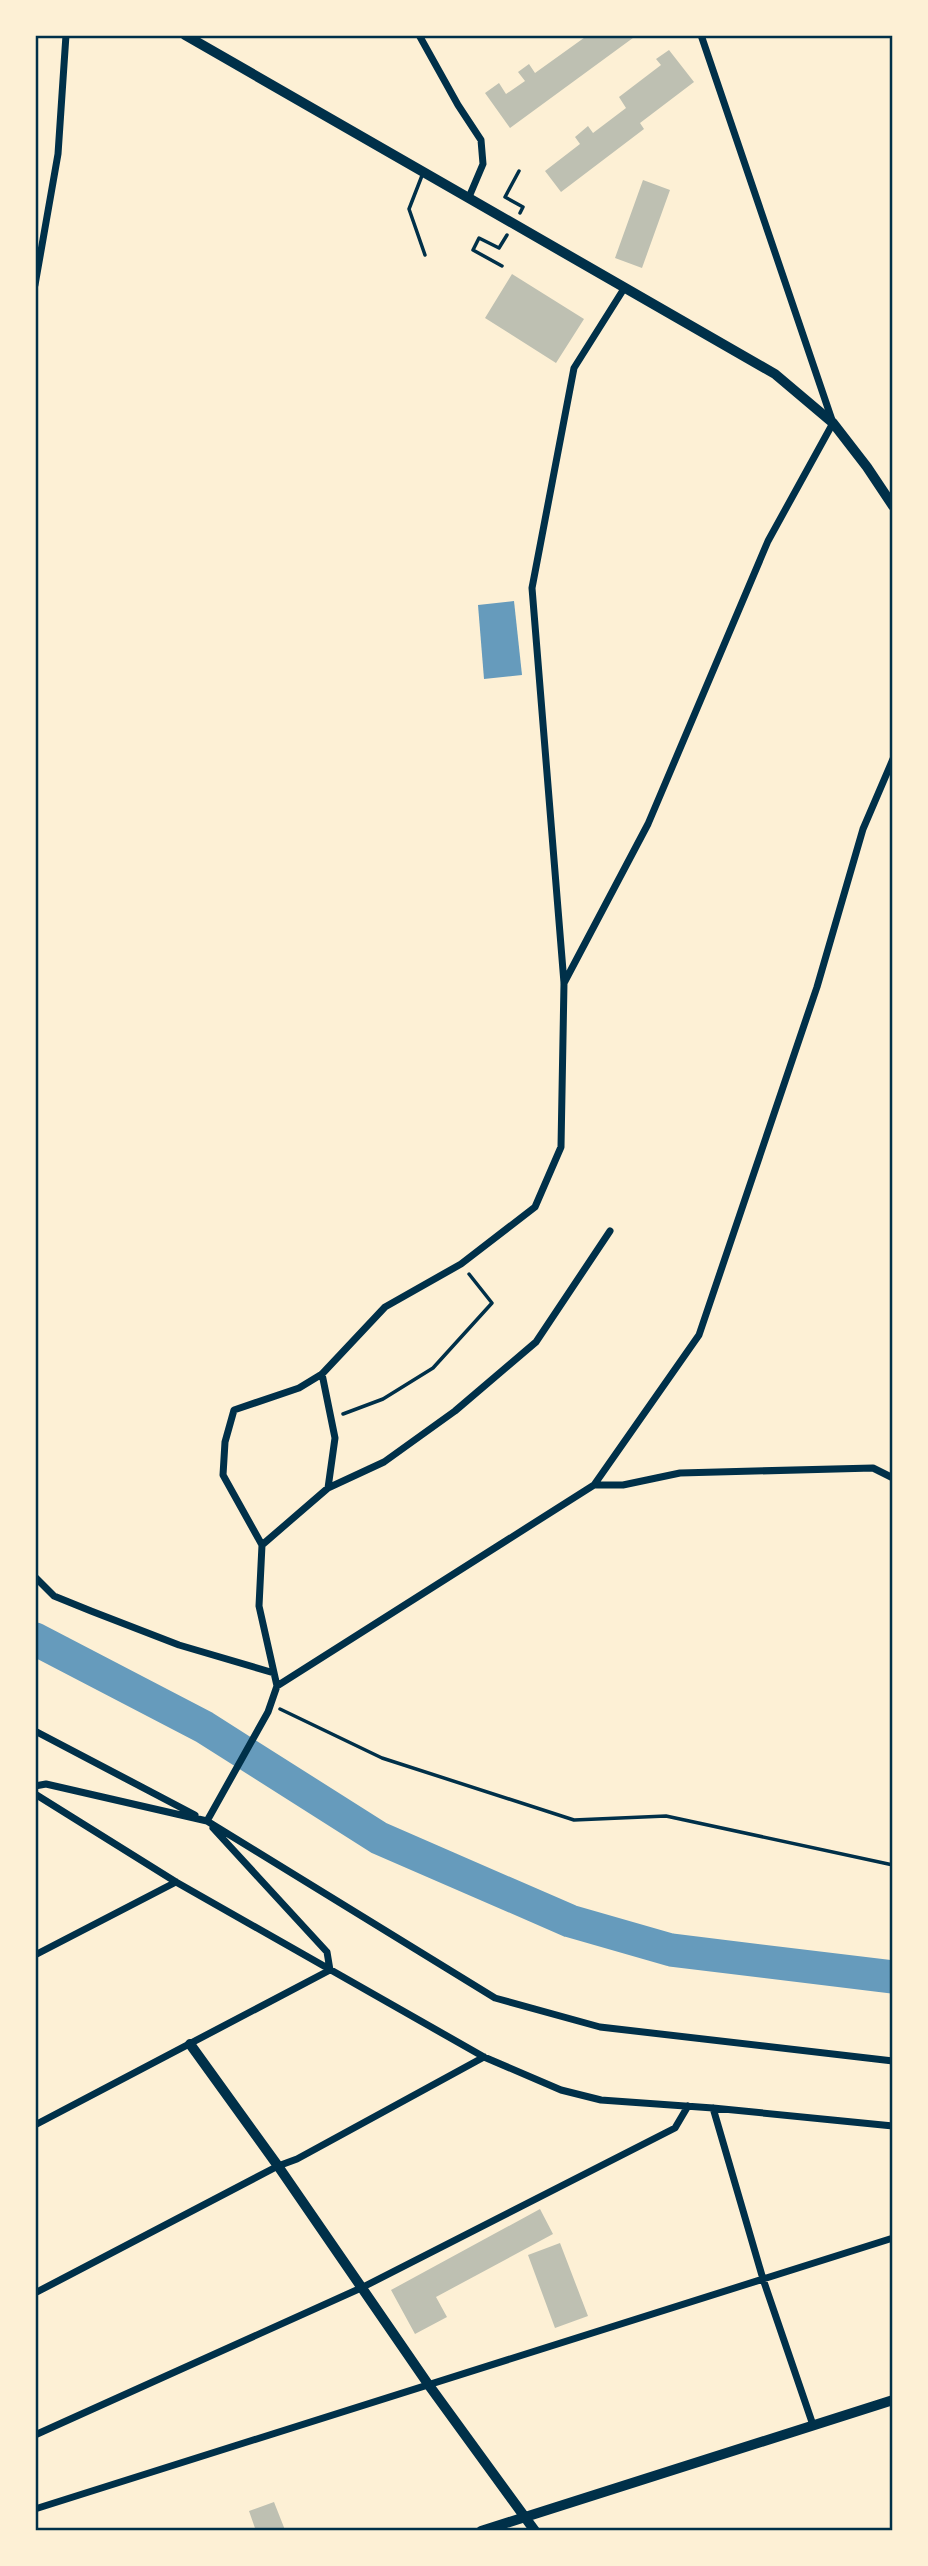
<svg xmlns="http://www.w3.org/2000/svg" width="928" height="2566" font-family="'Nunito Sans',sans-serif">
  <rect width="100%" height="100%" fill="#fdf0d5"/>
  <path fill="#669bbc" d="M514,601l8,74 -38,4 -6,-74z"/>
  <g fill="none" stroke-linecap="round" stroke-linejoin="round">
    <path stroke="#669bbc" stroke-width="33" d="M35,1639l169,88 175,111 191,83 101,29 222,27"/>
  </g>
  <path fill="#bec0b2" d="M588,35h49l-127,93 -25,-35 14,-10 7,11 19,-13 -7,-9 11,-8 6,9z
    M669,50l25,32 -54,41 4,6 -83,63 -16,-21 35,-27 -5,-7 13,-11 5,7 33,-25 -7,-11 42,-32 -5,-6z
    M643,180l27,10 -28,78 -27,-10z
    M512,274l72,45 -28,44 -71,-45z
    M540,2209l13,25 -117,63 11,20 -32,17 -24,-44z
    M560,2243l28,73 -33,12 -27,-73z
    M274,2502l11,28 -29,1 -7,-20z"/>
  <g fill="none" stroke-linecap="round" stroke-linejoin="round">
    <path stroke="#003049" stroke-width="3.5" d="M519,171l-14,26 18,10 -3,6
      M502,266l-29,-16 6,-12 20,10 8,-13
      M343,1414l40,-15 50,-31 59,-65 -23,-29
      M280,1709l102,49 192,62 92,-4 227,49"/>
    <path stroke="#003049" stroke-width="3.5" d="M423,173l-14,36 16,46"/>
    <path stroke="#003049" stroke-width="7" d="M419,35l39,70 23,35 2,24 -14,33
      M35,285l23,-131 8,-119
      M564,983l84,-159 120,-283 65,-118 -132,-388
      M594,1485h29l57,-12 193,-5 20,10
      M328,1488l56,-26 71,-51 81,-69 74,-111
      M262,1545l66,-57 7,-50 -13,-64
      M35,1577l19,19 37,15 88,34 95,28
      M277,1686l317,-201 105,-150 118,-348 46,-158 30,-70
      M35,1731l160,84
      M35,1786l11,-2 161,37 288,177 105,29 293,34
      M35,1794l141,88 308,175 77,33 40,10 112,8 180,18
      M207,1821l61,-109 9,-26 -18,-80 3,-61 -39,-70 2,-33 9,-32 65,-22 23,-14 63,-67 76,-43 74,-57 26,-60 3,-164 -32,-395 42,-220 51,-81
      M213,1828l114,124 3,18
      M35,1955l141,-73
      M713,2108l50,171 50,146
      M35,2125l295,-155
      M35,2293l243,-127 19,-7 187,-102
      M35,2435l326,-147 314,-160 13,-22
      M35,2509l858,-271"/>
    <path stroke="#003049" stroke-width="10" d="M185,35l590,339 58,49 34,44 26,39
      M190,2044l88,122 150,218 107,147
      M481,2531l412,-131"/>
  </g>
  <rect width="928" height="2566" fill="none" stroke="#fdf0d5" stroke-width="74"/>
  <rect x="37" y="37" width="854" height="2492" fill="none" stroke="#003049" stroke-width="2.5"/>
</svg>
